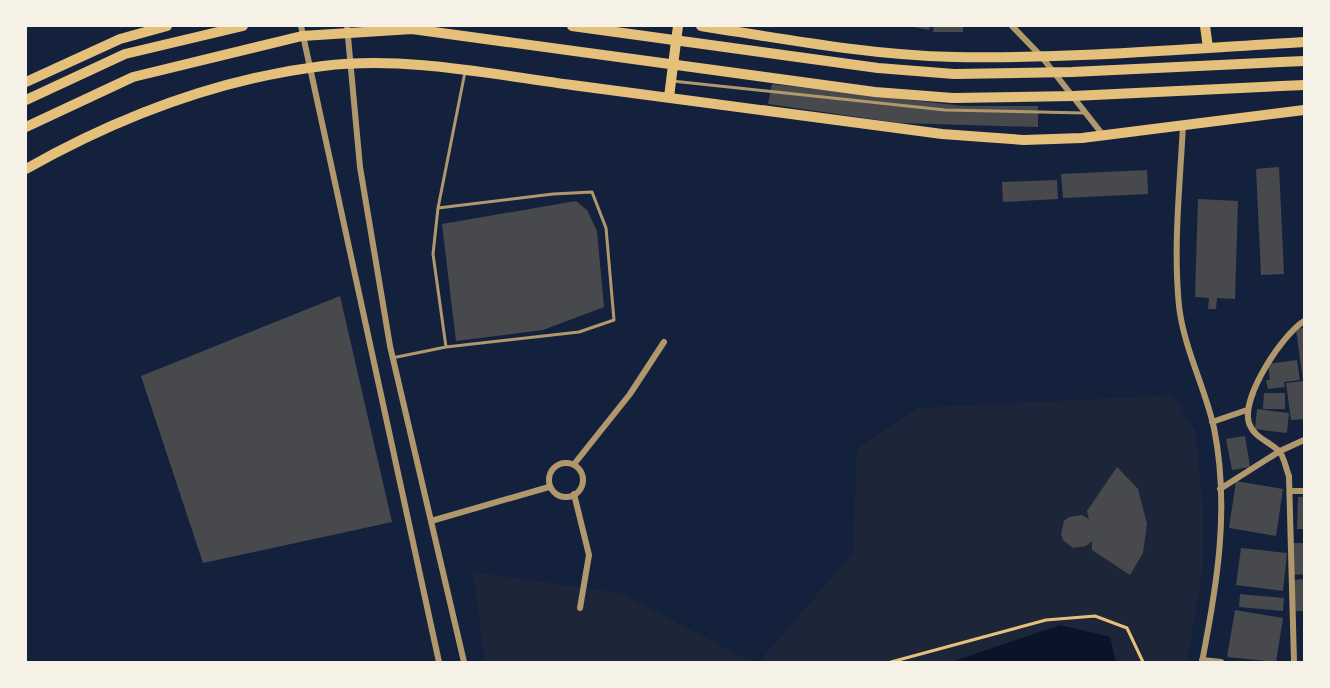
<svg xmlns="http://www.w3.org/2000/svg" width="1330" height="688" font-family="'IBM Plex Sans',sans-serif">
  <rect width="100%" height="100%" fill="#14213d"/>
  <path fill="#1d2539" d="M1173,395l22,35 8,76v61l-16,95h-428l94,-109 4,-104 61,-41z
    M473,572l146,21 134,69h-268z"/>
  <path fill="#0b132b" d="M1060,625l50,12 6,25h-165z"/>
  <path fill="#48494c" d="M909,26h21l-1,4z
    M934,26h29v6h-30z
    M772,84l191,22h75v21l-139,-4 -131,-19z
    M1279,167l5,107 -23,1 -5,-106z
    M1147,170l1,24 -85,4 -2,-24z
    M1057,180l1,19 -55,3 -1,-20z
    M1198,199l40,2 -3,98 -18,-1 -1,11h-8l1,-11 -14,-1z
    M576,201l11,9 10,21 7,76 -61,23 -87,11 -14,-117z
    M340,296l52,226 -189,41 -62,-187z
    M1304,328v52l-1,1 -7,-52z
    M1297,360l3,20 -16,2 1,5 -17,2 -2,-9h4l-2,-16z
    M1304,381v38l-13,1 -5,-37z
    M1264,393h21v16h-22z
    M1257,409l32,4 -2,20 -32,-4z
    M1245,436l5,31 -18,3 -6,-31z
    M1117,467l21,22 9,35 -4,29 -13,22 -38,-25v-9l-6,5 -13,2 -10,-8 -2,-6 3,-13 5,-4 13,-2 7,4 -2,-8z
    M1236,481l47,8 -7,47 -47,-8z
    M1298,497h6v32h-7z
    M1292,543h12v31l-10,1z
    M1241,548l46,5 -4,38 -47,-6z
    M1304,579v32h-9l-2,-31z
    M1240,594l44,4 -1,13 -44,-4z
    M1235,610l48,8 -7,44 -49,-5z"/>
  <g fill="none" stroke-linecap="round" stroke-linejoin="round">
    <path stroke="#e5c07b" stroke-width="3" d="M891,662l155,-42 49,-4 32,12 16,34"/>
    <path stroke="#b1986c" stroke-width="3" d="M672,81l273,29 139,3
      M592,192l14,36 8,92 -35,12 -133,15 -13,-93 5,-46 115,-14z
      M438,208l27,-136
      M392,358l54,-11"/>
    <path stroke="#b1986c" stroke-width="6" d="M301,26l138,636
      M347,26l13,141 30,179 74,316
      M1012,26l29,30 62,79
      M1183,125c-3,60 -10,121 -4,181 5,43 26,81 35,122 16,80 3,157 -12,234
      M1212,422l35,-12
      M575,463l55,-69 34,-52
      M549 480a17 17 0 1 1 34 0a17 17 0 1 1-34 0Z
      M1220,489l60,-38 24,-11
      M1291,491h13
      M574,494l15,61 -9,53
      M431,521l118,-34
      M1202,660l19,2
      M1294,662l-5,-186c-3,-7 -5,-20 -10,-25 -10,-10 -25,-13 -30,-28 -8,-26 33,-88 55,-102"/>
    <path stroke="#e5c07b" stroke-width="10" d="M701,26c83,13 168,29 253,31 117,2 234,-8 350,-15
      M1205,26l3,22
      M26,82l94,-43 47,-13
      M669,97l9,-71
      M26,169c92,-52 191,-90 297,-103 82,-10 167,8 249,19 123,16 246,33 370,49l82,6 58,-2 222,-28"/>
    <path stroke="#e5c07b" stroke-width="10" d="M572,26l306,42 76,6 118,-2 232,-11
      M26,100l99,-46 118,-28
      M26,127l107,-50 169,-41 110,-7 463,63 78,6 120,-2 231,-11"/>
  </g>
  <rect width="1330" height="688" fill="none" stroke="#f6f1e7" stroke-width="54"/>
</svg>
